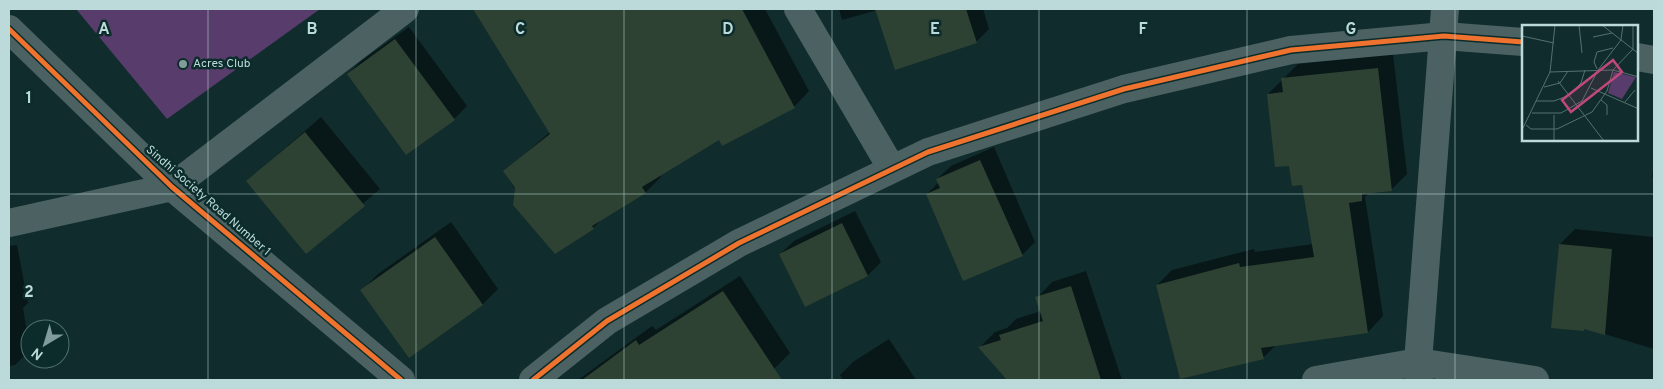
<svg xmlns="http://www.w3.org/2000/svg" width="1663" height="389" font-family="Overpass,sans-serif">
  <rect width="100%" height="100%" fill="#102c2c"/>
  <path fill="#573c6c" d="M76,9h244l-153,110z"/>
  <path fill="#0007" d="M474,9h291l44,82 -15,16 -75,31 -59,37 1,2 -15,15 -43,26 -10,10 -38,24 -51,-80 46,-40z
    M839,9h42l-39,11z
    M928,9h55l6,20 -13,13 -79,-23z
    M409,27l58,79 -13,13 -106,-45 13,-13z
    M1393,54l14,120 -16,16 -21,2 -5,5 18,119 -15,16 -92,13 -12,12 -107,-72 15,-15 82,-21 1,3 58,-8 -10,-61 -13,-18 -22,-71 30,-30z
    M321,117l59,72 -74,63 -59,-71z
    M994,147l41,95 -13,13 -95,-61 12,-12 -2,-3 14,-13z
    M1654,166v12l-2,-1z
    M855,211l26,51 -13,13 -88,-21 14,-13z
    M451,222l47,67 -15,15 -74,52 -47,-66 16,-16z
    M1575,229l79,8v112l-69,-21 -25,-84z
    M17,245l11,58 -5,5 7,42 -15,15 -6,1v-120z
    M1086,271l36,109h-114l-28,-33 15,-15 12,-4 9,-9 25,-8 -4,-13 15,-16z
    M740,276l50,77 -16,16 -17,11h-179l74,-54 4,4z
    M889,339l27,41h-73l-3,-5 13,-13z"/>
  <path fill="#2e4233" d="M473,9h269l53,99 -73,38 -3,-6 -77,47 4,6 -54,33 2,3 -39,25 -42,-49 2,-17 -12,-17 47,-37z
    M875,9h91l11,34 -82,27z
    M395,39l60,81 -49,35 -59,-81z
    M1378,68l14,123 -30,3v7l-13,2 19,130 -107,15 3,11 -84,20 -24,-94 83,-22 1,4 74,-10 -12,-72 -10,1 -3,-20 -14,1 -8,-73 16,-2 -2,-14z
    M305,132l60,74 -59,48 -60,-73z
    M980,160l43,96 -60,25 -37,-87 14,-6 -4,-9z
    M842,223l26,53 -63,31 -26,-53z
    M435,237l48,68 -74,53 -49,-68z
    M1559,244l53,5 -7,86 -21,-6v2l-33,-3z
    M1071,286l30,94h-94l-29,-33 23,-7 -2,-5 44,-14 -8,-24z
    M723,291l59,89h-200l54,-40 3,5z"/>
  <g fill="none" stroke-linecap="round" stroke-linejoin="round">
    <path stroke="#4c6262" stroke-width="28" d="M798,9l94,160
      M9,29l163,158 229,193
      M1637,57l17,3
      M9,223l163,-36 233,-178
      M533,380l74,-59 132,-78 189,-91 196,-63 167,-39 153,-14 79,6
      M1316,380l102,-18 117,18
      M1419,380l-1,-18 27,-353"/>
    <g stroke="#0b2c2b" stroke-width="8">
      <path id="cycleway" d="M9,29l163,158 229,193
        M533,380l74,-59 132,-78 189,-91 196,-63 167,-39 153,-14 79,6"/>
    </g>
    <use href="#cycleway" stroke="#ef722f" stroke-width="5"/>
  </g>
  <path fill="none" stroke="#bcdad9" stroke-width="1" stroke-opacity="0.55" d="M208,9v371M416,9v371M624,9v371M832,9v371M1039,9v371M1247,9v371M1455,9v371M9,194h1645"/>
  <circle fill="#809d9c" stroke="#0b2c2b" stroke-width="2" cx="183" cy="64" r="5"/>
  <g text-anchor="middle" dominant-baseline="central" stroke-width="5" stroke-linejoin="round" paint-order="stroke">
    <g font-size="12" fill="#bcdad9" stroke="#0b2c2b" text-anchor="start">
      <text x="193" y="64">Acres Club</text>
    </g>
    <g font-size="12" fill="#bcdad9" stroke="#0b2c2b">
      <text transform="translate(208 201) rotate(41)">Sindhi Society Road Number 1</text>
    </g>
  </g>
  <g transform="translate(1522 25)">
    <rect width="116" height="116" fill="#102c2c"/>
    <path d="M92,47l22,5 -14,22 -14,-6z" fill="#573c6c"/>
    <path fill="none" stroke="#557271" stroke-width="1" d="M57,0l3,28M80,0l37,29M0,11l32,7M71,12l19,-4M75,44l-3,-7 3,-10 16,-4M28,47l63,-2 26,7M36,56l46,60M22,62l16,-4 8,-12M69,63l48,21M79,75l6,5v10M14,76h18l16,-6 11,-12 4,-13M103,77l10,-12M10,88h29l21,-12 16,-31 23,-30 2,-15M32,90v26M4,100l5,4h26l35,-17 15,-21 6,-21 20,-21v-24M0,105l28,-58 5,-47"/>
    <path fill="#c0487a" fill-opacity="0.15" stroke="#c0487a" stroke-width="2.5" d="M91,35l9,12 -51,40 -9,-12z"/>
    <rect width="116" height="116" fill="none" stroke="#bcdad9" stroke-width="2.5"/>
  </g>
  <g font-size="16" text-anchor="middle" font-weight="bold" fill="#bcdad9" stroke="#0b2c2b" stroke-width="5" stroke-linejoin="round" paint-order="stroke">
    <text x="104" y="34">A</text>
    <text x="312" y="34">B</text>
    <text x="520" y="34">C</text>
    <text x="728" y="34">D</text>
    <text x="935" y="34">E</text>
    <text x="1143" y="34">F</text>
    <text x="1351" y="34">G</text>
    <text x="29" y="103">1</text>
    <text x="29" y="297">2</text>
  </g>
  <rect width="1663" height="389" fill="none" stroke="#bcdad9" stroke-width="20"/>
  <g transform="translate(45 344) rotate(218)"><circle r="24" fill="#0b2c2b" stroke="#527271"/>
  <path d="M0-4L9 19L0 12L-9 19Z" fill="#809d9c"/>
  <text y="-8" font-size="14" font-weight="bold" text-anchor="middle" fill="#bcdad9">N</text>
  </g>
</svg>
